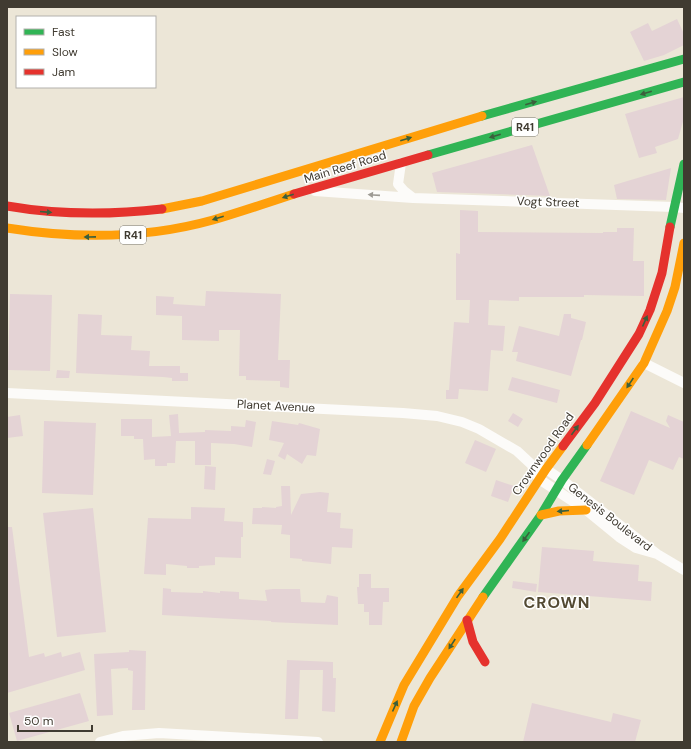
<svg xmlns="http://www.w3.org/2000/svg" width="691" height="749" font-family="'DM Sans',sans-serif">
  <rect width="100%" height="100%" fill="#ece6d7"/>
  <path fill="#e4d3d5" d="M677,19l7,15v11l-20,10 -20,6 -14,-29 18,-9 4,8z
    M684,97v21l-6,21 -23,8 2,6 -18,5 -14,-44z
    M532,145l18,51 -113,-4 -5,-19z
    M671,168l-5,32 -49,-1 -3,-14z
    M460,210l18,1v21l125,1v-1h14v-4h17l-1,33h11v35l-60,-1v2h-65v4l-30,-1 -1,25 17,1 -2,25 -12,-1 -3,41 -29,-2 -1,10h-12v-9h3l5,-68 15,1 1,-23h-14v-47l4,1z
    M206,291l75,3 -3,66h12l-1,28 -9,-1v-6l-34,-1v-4h-7l1,-46h-21v11l-37,-1v-24l-26,-1v-19l18,1 -1,7 32,2z
    M10,294l42,1 -2,76 -42,-1z
    M78,314l24,1 -1,20 31,1 -1,14 19,1 -1,15h31v7h8v8h-16v-3l-9,-1 -87,-4z
    M564,314h7v4l15,4 -4,18h-1l-10,36 -55,-15 2,-9h-6l7,-26 40,10z
    M57,370l13,1 -1,7h-13z
    M512,377l48,13 -3,13 -49,-13z
    M631,411l39,17 -4,-7 2,-6 16,7v37l-5,-2 -6,13 -24,-10 -15,35 -34,-14z
    M513,413l10,6 -5,8 -10,-6z
    M178,414l1,19 26,-1v-2l26,1v-5l14,1 1,-7 10,2 -4,25 -18,-3 -23,-1v22h-16v-24h-19l-1,22h-8v3h-12v-7l-11,1 -1,-21h-9v-3h-13v-17h31v18l19,-1 -2,-21z
    M20,415l3,21 -16,2v-21z
    M44,421l52,2 -3,72 -51,-2z
    M272,421l26,4 1,-2 21,6 -4,27 -9,-1 -5,9 -15,-10 -2,6 -7,-4 6,-13 -15,-3z
    M475,440l21,9 -10,23 -21,-9z
    M267,459l8,2 -4,14 -8,-1z
    M205,466l11,1 -1,23 -11,-1z
    M496,480l18,6 -6,16 -17,-6z
    M281,486h9l1,29 10,-21 19,-2 9,1 -2,19 14,1 -1,15 13,1 -1,19 -20,-1 -1,17 -29,-3v-2l-12,-1v-23l-9,-1 1,-9 -30,-1 1,-16h9v-1l14,1v-1l6,-1z
    M191,507l34,1 -1,13 19,1v15h-2v21l-26,-1v8l-16,1v2h-12v-2l-21,-2v11l-22,-1 4,-56 43,1z
    M93,508l13,124 -49,5 -14,-124z
    M7,527h5l17,130 15,-4 1,4 16,-5 1,5 18,-5 5,18 -78,23z
    M542,547l52,4 -1,10 46,4 -1,16 14,1 -1,19 -113,-9z
    M359,574h12v14h18v14h-6l-1,23h-13v-13h-5v-8h-6l-1,-17h2z
    M513,581l24,3 -1,8 -24,-4z
    M163,588l8,1v3l32,1v-2l17,2v-2l19,1v7l28,2 -2,-11 8,-1h27l1,13 24,1 2,-8 11,2v28l-67,-3v-1l-109,-6z
    M129,650l17,1 -1,59h-13l1,-39 -5,-1v-2l-17,1 2,46 -16,1 -3,-62 35,-2z
    M287,660l46,2v16h3l-1,34 -13,-1 1,-41h-23l-2,49h-13z
    M80,693l9,28 -72,20 -8,-28z
    M532,703l79,19 2,-9 28,7 -6,22h-112z"/>
  <g fill="none" stroke-linecap="round" stroke-linejoin="round">
    <path stroke="#fcfbf9" stroke-width="10" d="M401,163l-3,21 6,7 9,7
      M315,191l98,7 261,9 10,1
      M644,363l40,20
      M7,393l396,20 34,3 25,6 17,7 24,14 14,8 14,13 8,15 47,31 33,27 17,11 21,6
      M540,468l6,1 16,11 95,74 27,16
      M100,742l23,-6 36,-3 159,9"/>
    <path stroke="#30b455" stroke-width="9" d="M482,116l202,-57
      M428,155l256,-73
      M670,227l14,-63
      M483,597l58,-82 21,-35 25,-35"/>
    <path stroke="#ff9f0a" stroke-width="9" d="M162,209l40,-8 280,-85
      M7,228c69,11 138,11 206,-8 27,-8 54,-17 81,-26
      M587,445l57,-82 23,-52 8,-24 9,-44
      M541,515l18,-4 27,-1
      M380,742l24,-57 54,-89 42,-57 46,-70 17,-23
      M401,742l13,-36 16,-28 53,-81"/>
    <path stroke="#e5322d" stroke-width="9" d="M294,194l134,-39
      M7,206c52,9 103,9 155,3
      M563,446l32,-43 44,-69 11,-24 12,-37 8,-46
      M467,620l6,22 12,20"/>
  </g>
  <defs><path id="oneway-solid" d="M-6-.8H1V-3.2L6.5 0L1 3.2V.8H-6Z"/></defs>
  <g fill="#3b5f3c">
    <use href="#oneway-solid" transform="translate(646 93) rotate(164)"/>
    <use href="#oneway-solid" transform="translate(531 103) rotate(-16)"/>
    <use href="#oneway-solid" transform="translate(495 136) rotate(164)"/>
    <use href="#oneway-solid" transform="translate(406 139) rotate(-17)"/>
    <use href="#oneway-solid" transform="translate(288 196) rotate(163)"/>
    <use href="#oneway-solid" transform="translate(46 212) rotate(5)"/>
    <use href="#oneway-solid" transform="translate(218 218) rotate(163)"/>
    <use href="#oneway-solid" transform="translate(90 237) rotate(179)"/>
    <use href="#oneway-solid" transform="translate(645 321) rotate(-66)"/>
    <use href="#oneway-solid" transform="translate(630 383) rotate(124)"/>
    <use href="#oneway-solid" transform="translate(575 430) rotate(-54)"/>
    <use href="#oneway-solid" transform="translate(563 511) rotate(175)"/>
    <use href="#oneway-solid" transform="translate(526 537) rotate(125)"/>
    <use href="#oneway-solid" transform="translate(460 593) rotate(-55)"/>
    <use href="#oneway-solid" transform="translate(452 644) rotate(123)"/>
    <use href="#oneway-solid" transform="translate(395 706) rotate(-66)"/>
  </g>
  <use fill="#9e9b95" href="#oneway-solid" transform="translate(374 195) rotate(-176)"/>
  <g text-anchor="middle" dominant-baseline="central" stroke-width="3" stroke-linejoin="round" paint-order="stroke">
    <g fill="#fff" stroke="#79766f" stroke-width="1">
      <rect x="512" y="118" width="26" height="18" rx="3"/>
      <rect x="120" y="226" width="26" height="18" rx="3"/>
    </g>
    <g font-size="11" font-weight="bold" fill="#403b31">
      <text x="525" y="127">R41</text>
      <text x="133" y="235">R41</text>
    </g>
    <g font-size="12" fill="#403b31" stroke="#fff">
      <text transform="translate(345 167) rotate(-17)">Main Reef Road</text>
      <text transform="translate(548 202) rotate(2)">Vogt Street</text>
      <text transform="translate(276 406) rotate(3)">Planet Avenue</text>
      <text transform="translate(543 454) rotate(-55)">Crownwood Road</text>
      <text transform="translate(610 517) rotate(38)">Genesis Boulevard</text>
    </g>
    <g font-size="16" font-weight="bold" letter-spacing="1" fill="#534a33" stroke="#fff">
      <text x="557" y="602">CROWN</text>
    </g>
  </g>
  <rect width="691" height="749" fill="none" stroke="#403b31" stroke-width="16"/>
  <rect x="16" y="16" width="140" height="72" fill="#ffffff" stroke="#b3b1ad"/>
  <rect x="24" y="29" width="20" height="6" fill="#30b455" stroke="#b3b1ad"/>
  <text x="52" y="36" font-size="12" fill="#403b31">Fast</text>
  <rect x="24" y="49" width="20" height="6" fill="#ff9f0a" stroke="#b3b1ad"/>
  <text x="52" y="56" font-size="12" fill="#403b31">Slow</text>
  <rect x="24" y="69" width="20" height="6" fill="#e5322d" stroke="#b3b1ad"/>
  <text x="52" y="76" font-size="12" fill="#403b31">Jam</text>
  <path d="M18 725v6h74v-6" fill="none" stroke="#403b31" stroke-width="2"/>
  <text x="24" y="725" font-size="12" fill="#403b31" stroke="#ffffff" stroke-width="3" paint-order="stroke">50 m</text>
</svg>
